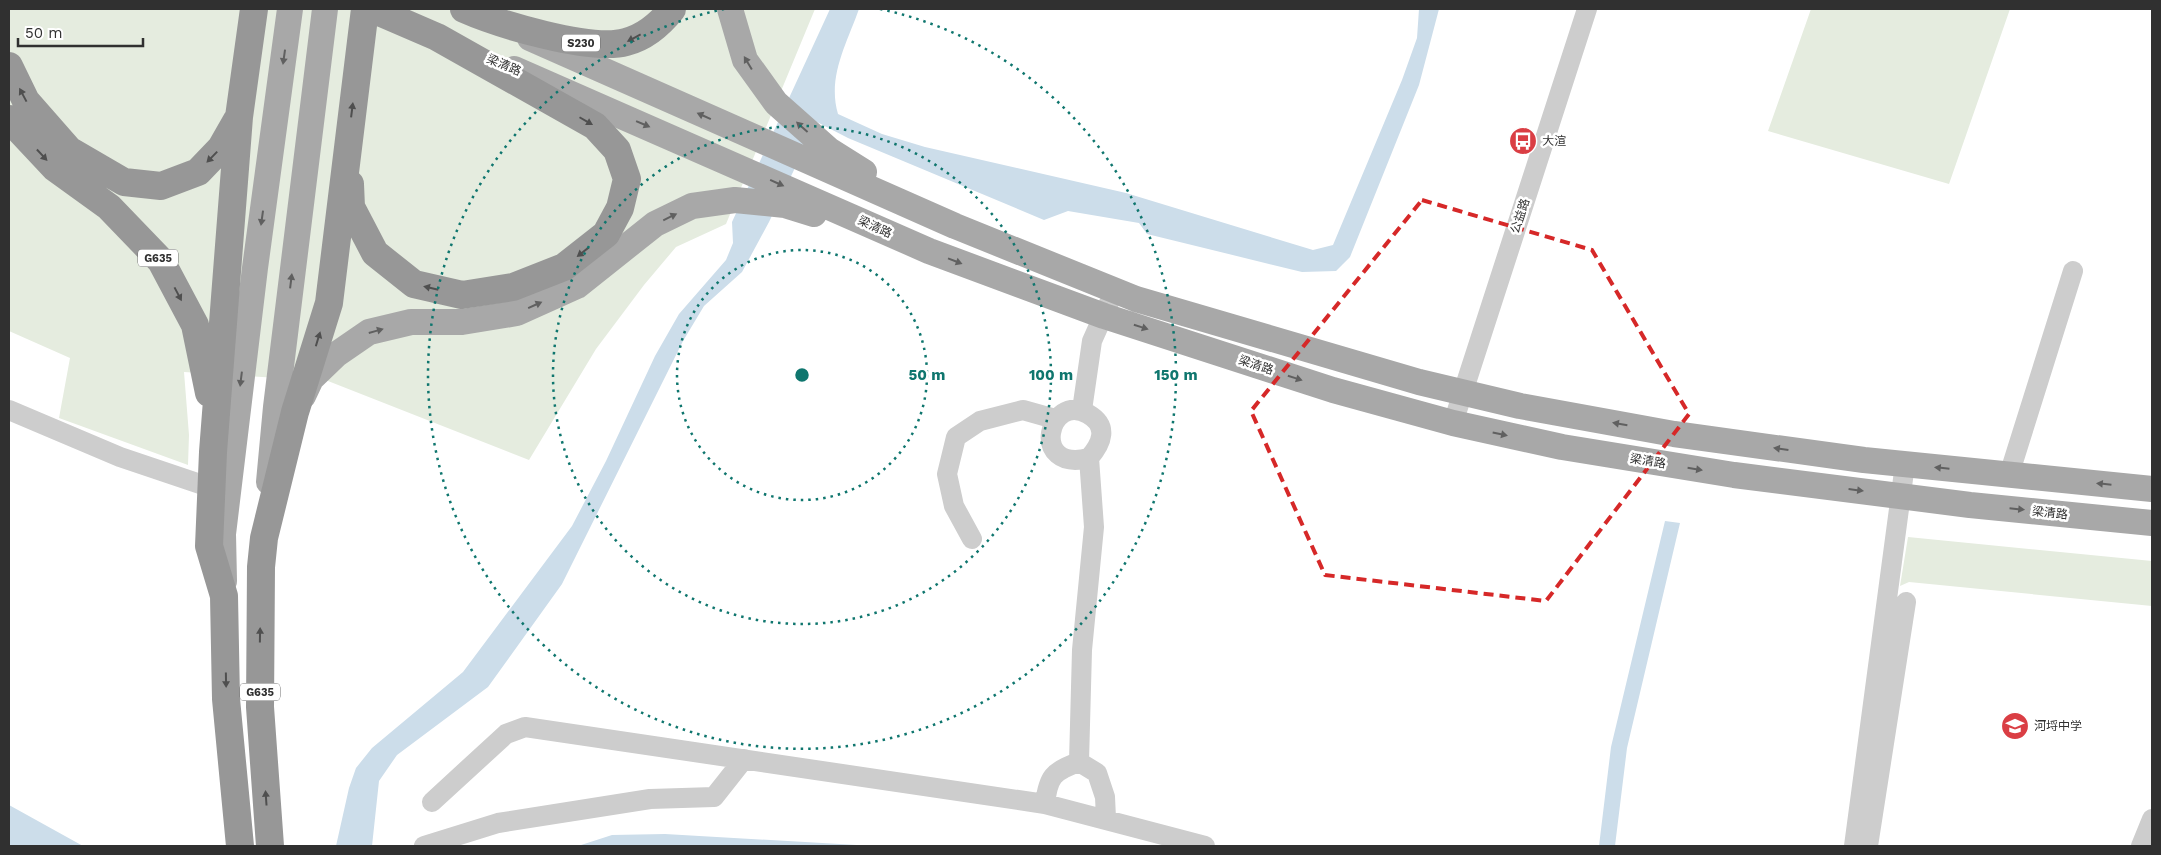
<svg xmlns="http://www.w3.org/2000/svg" width="2161" height="855" font-family="'Work Sans','Noto Sans SC',sans-serif">
  <rect width="100%" height="100%" fill="#fff"/>
  <path fill="#e5ecdf" d="M9,9h806l-89,215 -50,23 -32,38 -48,64 -67,111 -201,-79 -144,-9 5,63 -1,30 -129,-47 11,-60 -61,-27z
    M1811,9h199l-61,175 -181,-53z
    M1908,537l244,24v45l-243,-24 -9,4z"/>
  <path fill="#ccddea" d="M830,9h29c-12,34 -32,68 -21,105l44,20 43,13 201,46 187,57 20,-5 69,-165 15,-42 2,-29h20l-20,76 -69,172 -14,14 -34,1 -155,-38 -8,-11 -71,-12 -24,9 -196,-82 -31,-16 -48,100 -27,50 -38,34 -21,35 -121,243 -74,103 -91,68 -18,26 -7,65h-36l13,-58 7,-20 16,-20 91,-76 109,-146 34,-65 49,-105 24,-42 47,-54 7,-17 -1,-21z
    M1665,521l15,2 -53,225 -12,98h-16l12,-99z
    M9,805l74,41h-74z
    M665,834l209,12h-296l34,-11z"/>
  <g fill="none" stroke-linecap="round" stroke-linejoin="round">
    <path stroke="#cdcdcd" stroke-width="20" d="M9,410l111,47 92,31
      M1082,410l10,-69 17,-38
      M1453,423l134,-414
      M2009,475l64,-204
      M972,539l-18,-33 -7,-32 9,-37 24,-16 43,-11 32,9
      M1079,762l18,11 8,24 1,21
      M432,802l74,-68 19,-7 520,77 160,42
      M1045,804c3,-27 8,-33 34,-42l3,-112 12,-123 -5,-69c13,-15 20,-32 -1,-44 -40,-23 -59,59 1,44
      M424,846l74,-23 152,-24 64,-2 30,-38
      M1854,846l51,-382
      M1868,846l38,-244
      M2141,846l11,-27"/>
    <path stroke="#a8a8a8" stroke-width="26" d="M730,9l15,51 31,43 53,47 35,22
      M530,38l425,188 181,73 283,83 101,24 154,28 190,26 288,29
      M514,69l415,182 175,65 229,74 120,33 109,24 172,28 236,30 182,18
      M303,396l8,-17 26,-25 32,-22 42,-10h51l55,-9 60,-27 78,-62 37,-18 43,-6 50,5 29,9
      M269,482l7,-75 49,-398
      M224,581l-1,-47 32,-266 35,-259"/>
    <path stroke="#979797" stroke-width="28" d="M464,9c34,15 127,43 162,33 19,-5 35,-19 46,-33
      M9,66l17,35 43,49 55,32 37,4 37,-14 23,-24 16,-28
      M9,119l46,49 54,39 52,54 34,64 14,68
      M350,184l1,23 24,46 39,31 48,11 51,-8 51,-20 42,-33 14,-26 7,-29 -10,-29 -22,-24 -158,-89 -65,-28
      M240,846l-14,-147 -2,-103 -15,-50 4,-94 26,-335 15,-108
      M270,846l-10,-139 1,-140 3,-29 31,-126 34,-109 36,-294"/>
  </g>
  <defs><path id="oneway-solid" d="M-6-.8H1V-3.2L6.5 0L1 3.2V.8H-6Z" transform="scale(1.25)"/></defs>
  <g fill="#4f4f4f">
    <use href="#oneway-solid" transform="translate(634 38) rotate(152)"/>
    <use href="#oneway-solid" transform="translate(23 95) rotate(-118)"/>
    <use href="#oneway-solid" transform="translate(352 110) rotate(-83)"/>
    <use href="#oneway-solid" transform="translate(586 121) rotate(30)"/>
    <use href="#oneway-solid" transform="translate(42 155) rotate(47)"/>
    <use href="#oneway-solid" transform="translate(212 157) rotate(134)"/>
    <use href="#oneway-solid" transform="translate(583 252) rotate(142)"/>
    <use href="#oneway-solid" transform="translate(431 288) rotate(-167)"/>
    <use href="#oneway-solid" transform="translate(178 294) rotate(62)"/>
    <use href="#oneway-solid" transform="translate(318 339) rotate(-73)"/>
    <use href="#oneway-solid" transform="translate(260 635) rotate(-89)"/>
    <use href="#oneway-solid" transform="translate(226 680) rotate(89)"/>
    <use href="#oneway-solid" transform="translate(266 798) rotate(-94)"/>
  </g>
  <g fill="#606060">
    <use href="#oneway-solid" transform="translate(284 57) rotate(98)"/>
    <use href="#oneway-solid" transform="translate(748 63) rotate(-121)"/>
    <use href="#oneway-solid" transform="translate(704 116) rotate(-156)"/>
    <use href="#oneway-solid" transform="translate(643 124) rotate(23)"/>
    <use href="#oneway-solid" transform="translate(802 127) rotate(-138)"/>
    <use href="#oneway-solid" transform="translate(777 183) rotate(24)"/>
    <use href="#oneway-solid" transform="translate(670 217) rotate(-26)"/>
    <use href="#oneway-solid" transform="translate(262 218) rotate(98)"/>
    <use href="#oneway-solid" transform="translate(955 261) rotate(21)"/>
    <use href="#oneway-solid" transform="translate(291 281) rotate(-83)"/>
    <use href="#oneway-solid" transform="translate(535 305) rotate(-24)"/>
    <use href="#oneway-solid" transform="translate(1141 327) rotate(18)"/>
    <use href="#oneway-solid" transform="translate(376 331) rotate(-16)"/>
    <use href="#oneway-solid" transform="translate(1295 378) rotate(18)"/>
    <use href="#oneway-solid" transform="translate(241 379) rotate(97)"/>
    <use href="#oneway-solid" transform="translate(1620 424) rotate(-170)"/>
    <use href="#oneway-solid" transform="translate(1500 434) rotate(12)"/>
    <use href="#oneway-solid" transform="translate(1781 449) rotate(-172)"/>
    <use href="#oneway-solid" transform="translate(1942 468) rotate(-174)"/>
    <use href="#oneway-solid" transform="translate(1695 469) rotate(9)"/>
    <use href="#oneway-solid" transform="translate(2104 484) rotate(-174)"/>
    <use href="#oneway-solid" transform="translate(1856 490) rotate(7)"/>
    <use href="#oneway-solid" transform="translate(2017 509) rotate(6)"/>
  </g>
  <path fill="none" stroke="#d62828" stroke-width="4" stroke-dasharray="10 6" stroke-linejoin="round" d="M1422,200l170,50 97,164 -143,187 -221,-26 -74,-164z"/>
  <g fill="none" stroke="#0f766e" stroke-width="2.5" stroke-dasharray="2.5 5">
    <circle cx="802" cy="375" r="125"/>
    <circle cx="802" cy="375" r="249"/>
    <path d="M880 9A374 374 0 1 1 724 9"/>
  </g>
  <defs>
    <g id="bus-disc" transform="scale(1.4375)"><circle r="9.5" fill="#da3e44" stroke="#fff"/><path d="M-5-6H5V4H4V6H2V4H-2V6H-4V4H-5ZM-3.5-4V0h7V-4ZM-3.5 1.2v1.5H-2V1.2ZM2 1.2v1.5H3.5V1.2Z" fill="#fff"/></g>
    <g id="school-disc" transform="scale(1.4375)"><circle r="9.5" fill="#da3e44" stroke="#fff"/><path d="M0-5L7-2L0 1L-7-2ZM-4 1L0 2.5L4 1V4Q0 6-4 4Z" fill="#fff"/></g>
  </defs>
  <g fill-rule="evenodd">
    <use href="#bus-disc" x="1523" y="141"/>
    <use href="#school-disc" x="2015" y="726"/>
  </g>
  <g text-anchor="middle" dominant-baseline="central" stroke-width="5" stroke-linejoin="round" paint-order="stroke">
    <g fill="#fff" stroke="#6e6e6e" stroke-width="1">
      <rect x="562" y="34.5" width="38" height="17" rx="4"/>
      <rect x="138" y="249.5" width="40" height="17" rx="4"/>
      <rect x="240" y="683.5" width="40" height="17" rx="4"/>
    </g>
    <g font-size="11" font-weight="bold" fill="#303030">
      <text x="581" y="43">S230</text>
      <text x="158" y="258">G635</text>
      <text x="260" y="692">G635</text>
    </g>
    <g font-size="12" fill="#303030" stroke="#fff">
      <text transform="translate(504 65) rotate(23)">梁清路</text>
      <text transform="translate(1520 216) rotate(-72)">公益路</text>
      <text transform="translate(875 227) rotate(24)">梁清路</text>
      <text transform="translate(1256 365) rotate(18)">梁清路</text>
      <text transform="translate(1648 461) rotate(9)">梁清路</text>
      <text transform="translate(2050 513) rotate(6)">梁清路</text>
    </g>
    <g font-size="12" fill="#303030" stroke="#fff" text-anchor="start">
      <text x="1542" y="141">大渲</text>
      <text x="2034" y="726">河埒中学</text>
    </g>
  </g>
  <circle cx="802" cy="375" r="8" fill="#0f766e" stroke="#fff" stroke-width="2.5"/>
  <g font-size="15" text-anchor="middle" font-weight="bold" fill="#0f766e" stroke="#fff" stroke-width="5" stroke-linejoin="round" paint-order="stroke">
    <text x="927" y="380">50 m</text>
    <text x="1051" y="380">100 m</text>
    <text x="1176" y="380">150 m</text>
  </g>
  <rect width="2161" height="855" fill="none" stroke="#303030" stroke-width="20"/>
  <path d="M18 38v8h125v-8" fill="none" stroke="#303030" stroke-width="2.5"/>
  <text x="25" y="38" font-size="15" fill="#303030" stroke="#ffffff" stroke-width="4" paint-order="stroke">50 m</text>
</svg>
